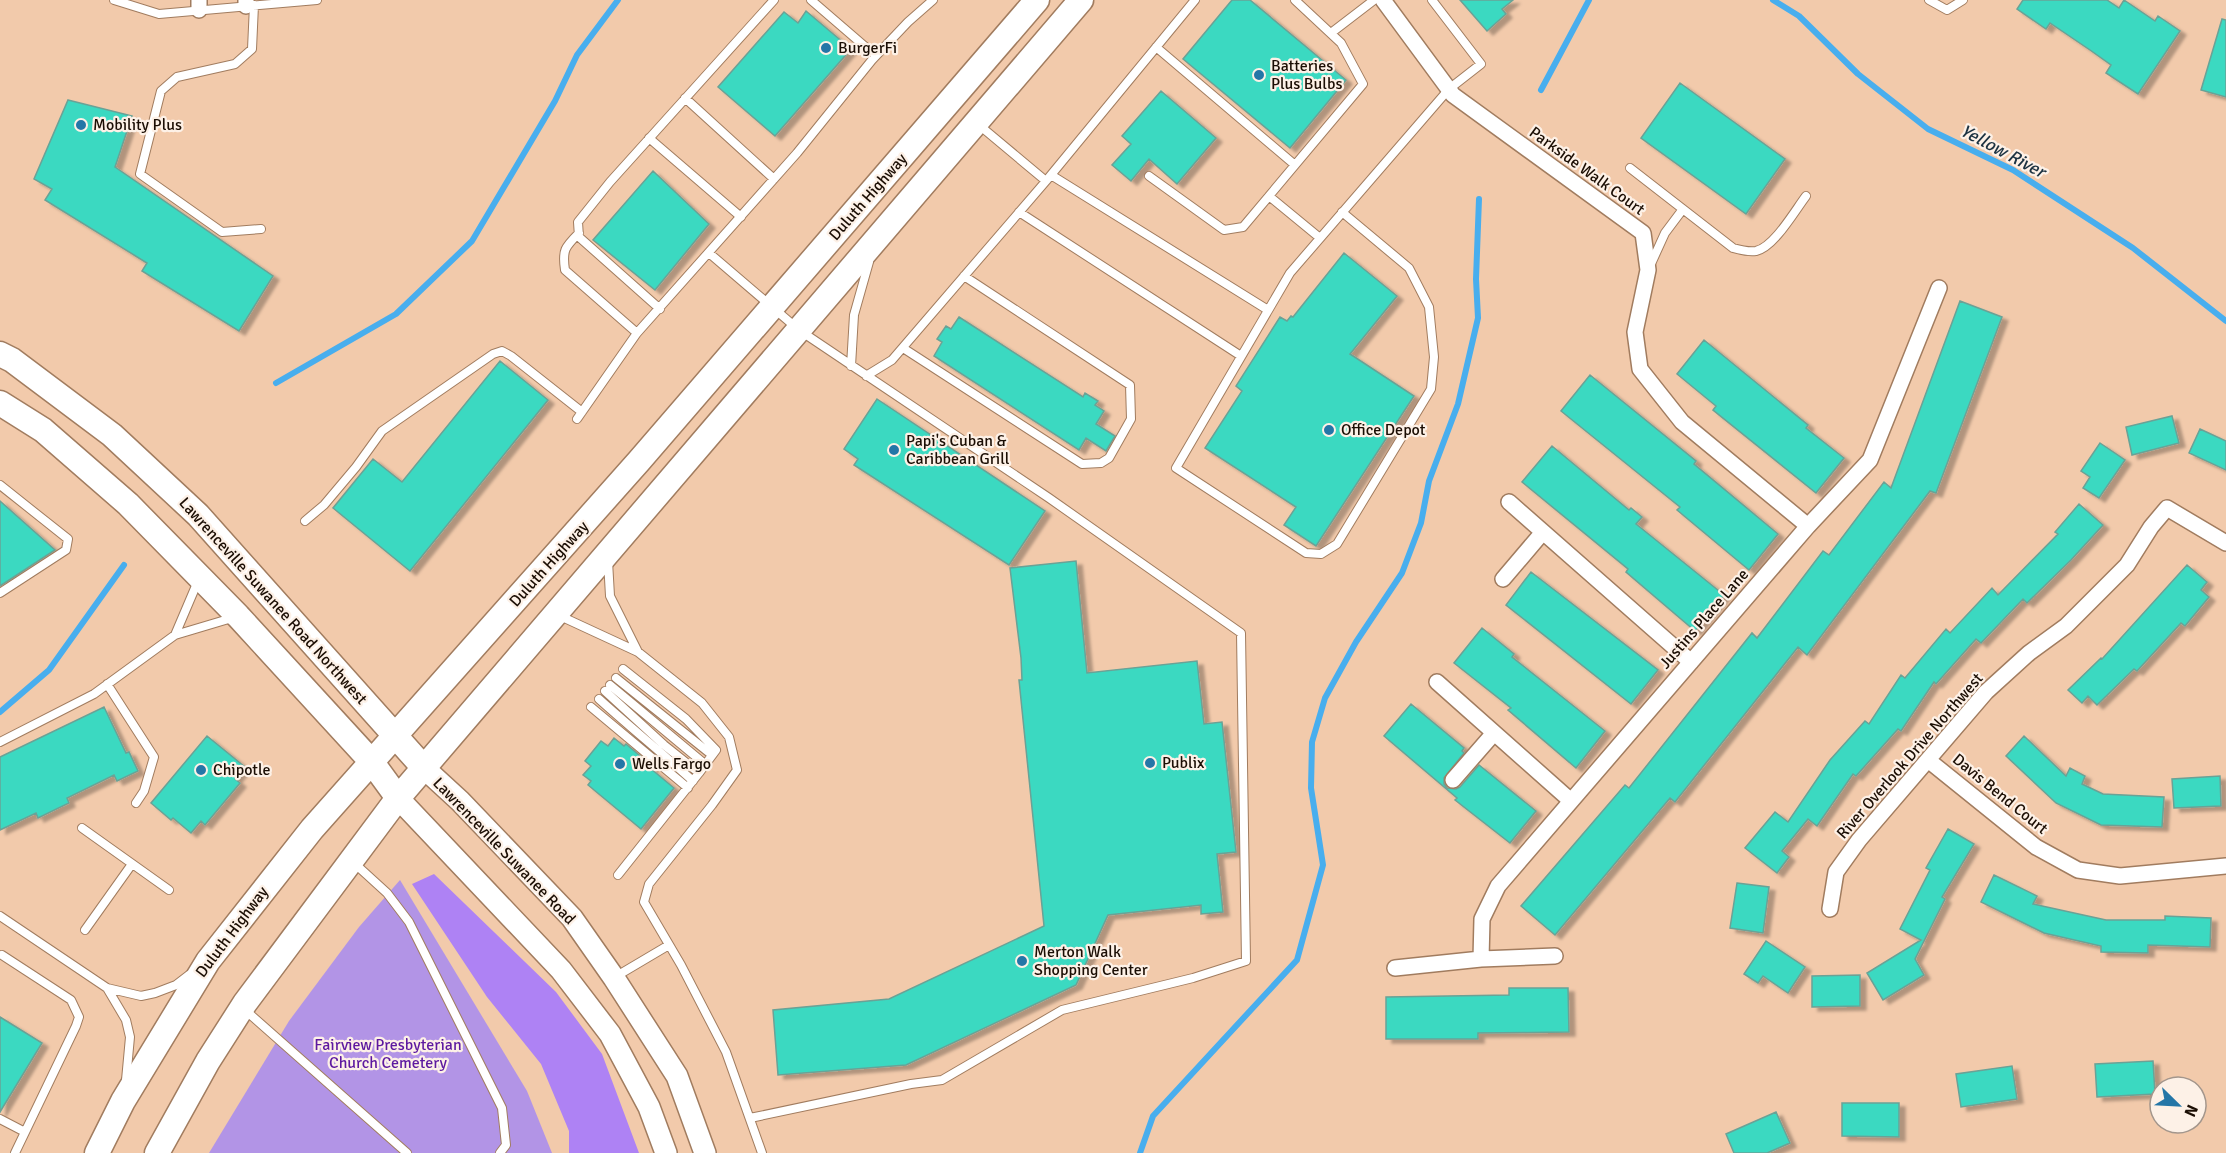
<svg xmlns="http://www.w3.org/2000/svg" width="2226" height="1153" font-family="Signika,sans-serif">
  <defs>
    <filter id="shadow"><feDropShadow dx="6" dy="4" stdDeviation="1.5" flood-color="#0004"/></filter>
  </defs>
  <rect width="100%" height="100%" fill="#f2caab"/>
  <path fill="#b294e6" d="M400,880l127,211 25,62h-343l80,-132 70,-94z"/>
  <path fill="#ae82f4" d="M434,874l122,118 46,62 37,99h-70v-22l-28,-67 -54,-67 -75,-113z"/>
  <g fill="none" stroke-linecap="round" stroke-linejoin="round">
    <path stroke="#48aeee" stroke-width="6" d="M1773,0l26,16 59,58 70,55 85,41 120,78 93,73
      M1541,90l48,-90
      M276,383l120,-69 76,-73 83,-140 22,-46 41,-55
      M0,712l49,-42 75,-105
      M1140,1153l13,-37 144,-156 26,-95 -12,-77 1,-46 13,-44 31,-56 46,-69 19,-50 8,-42 29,-77 20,-86 -2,-39 3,-80"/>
  </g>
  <path fill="#3bd9c1" stroke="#6aa296" stroke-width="1.5" filter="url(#shadow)" d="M1232,0h18l96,80 -56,68 -107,-89z
    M1460,0h53l-11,9 4,5 -19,17z
    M2023,0h84l12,8 5,-8 31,21 3,-5 22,15 -42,63 -32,-21 5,-8 -21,-15 -40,-27 -4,6 -29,-20z
    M806,11l45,38 -76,87 -57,-49 66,-75 14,11z
    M2222,19l4,1v77l-25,-7z
    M1680,83l105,76 -39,55 -105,-76z
    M1161,91l55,47 -39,46 -28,-25 -18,22 -19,-16 19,-21 -9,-8z
    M68,100l64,16 -17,51 158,109 -34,55 -97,-60 5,-8 -102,-63 7,-11 -18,-10z
    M653,171l56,53 -54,66 -62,-50z
    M1344,253l53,43 -47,58 64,42 -98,150 -32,-21 12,-18 -91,-59 37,-57 -6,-5 44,-69 7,4 4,-5 2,1z
    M1960,301l42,16 -66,176 -6,-2 -123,164 -9,-8 -123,155 -5,-4 -115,137 -34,-29 104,-121 4,3 123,-155 5,5 66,-87 6,4 55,-73 7,6z
    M959,317l124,80 2,-4 13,8 -3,4 9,6 -8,13 19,12 -9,15 -20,-13 -7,12 -145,-94 8,-14 -5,-3 9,-13 5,3z
    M1704,340l104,85 -2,3 38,30 -28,35 -103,-83 3,-4 -39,-32z
    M500,361l48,39 -138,171 -77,-63 40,-49 29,23z
    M1590,375l106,86 -2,3 84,70 -29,36 -72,-60 3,-3 -119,-96z
    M877,399l168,112 -36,54 -155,-100 4,-6 -14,-10z
    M2172,416l7,27 -47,12 -6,-28z
    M2200,429l26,12v29l-37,-17z
    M2100,443l25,17 -26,38 -16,-10 7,-11 -9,-6z
    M1552,446l77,64 2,-2 11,9 -6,7 88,71 -29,36 -69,-59 2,-3 -106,-87z
    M0,501l55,49 -55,36z
    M2079,504l24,21 -32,35 -44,43 -4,-4 -42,44 -5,-4 -40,45 -2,-2 -33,49 -3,-2 -42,47 -3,-2 -36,52 -9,-7 -26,32 7,6 -12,16 -32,-25 30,-36 13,10 42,-62 35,-39 4,3 32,-49 4,3 41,-49 4,4 42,-45 6,7 60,-61 -3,-2z
    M1076,561l11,112 110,-12 7,63 18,-2 14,130 -19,2 6,58 -22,2v-9l-93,10 -32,70 -170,80 -128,10 -5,-65 116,-11 155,-73 -25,-246h3l-1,-22 -11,-90z
    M2187,565l20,17 -6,8 8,7 -24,29 -4,-3 -44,48 -3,-2 -37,36 -9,-9 -6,7 -14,-13 33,-32 1,1z
    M1531,572l127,98 -27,34 -125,-99z
    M1482,628l32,26 -2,3 93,74 -29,37 -68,-58 3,-2 -57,-45z
    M1411,704l53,44 -2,3 2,2 -20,25v6l3,4 9,1 4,-2 19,-22 57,46 -26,32 -55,-43 2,-2 -73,-62z
    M104,707l22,46 3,-1 9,19 -21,10 -3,-6 -47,23 2,5 -31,15 -2,-5 -36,17v-73z
    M207,736l38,31 -10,12 5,4 -35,42 -4,-4 -10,12 -18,-15 -2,2 -20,-17z
    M2024,736l42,40 4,-8 15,8 -3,8 21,10 61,3 -2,30 -61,-2 -45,-22 -50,-47z
    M614,738l10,8 2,-2 26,22 -2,2 24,20 -33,41 -53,-44 3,-4 -8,-6 8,-9 -6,-5 16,-20 7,5z
    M2220,776l1,30 -47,2 -2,-29z
    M1948,829l26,15 -32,53 3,2 -30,60 9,16 -41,25 -16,-27 54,-33 -21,-11 30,-59 -4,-2z
    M1994,875l43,21 -4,8 73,16h59v-4l46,2 -1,29 -62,-2v8l-47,-1v-6l-57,-13 -63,-31z
    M1737,883l32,4 -6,46 -33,-5z
    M1766,941l39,26 -17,26 -25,-17 -5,7 -14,-9z
    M1860,975v31l-48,1v-31z
    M1509,988h59l1,44 -91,1v6h-92v-42l123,-2z
    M0,1017l42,26 -42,69z
    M2153,1061l2,33 -58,3 -2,-33z
    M2012,1066l5,33 -56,8 -5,-33z
    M1842,1103h57v34l-57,-1z
    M1776,1112l14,31 -23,10h-33l-8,-19z"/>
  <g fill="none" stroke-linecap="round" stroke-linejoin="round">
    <g stroke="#a17c5f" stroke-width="10">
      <path id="service" d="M114,0l45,14 158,-14
        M811,0l65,56
        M1929,0l18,10 16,-10
        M254,5l-2,44 -17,15 -58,13 -16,14 -21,83 82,58 39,-3
        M1331,33l43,-33
        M1156,47l139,118
        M685,98l89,81
        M979,125l67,56 149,-181
        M649,138l92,79
        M1630,168l103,80c7,2 15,4 23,3 18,-4 38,-39 50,-55
        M1051,175l217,135
        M1149,176l75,54 19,-3 120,-143 -22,-41 -46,-43
        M1269,196l51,42
        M1019,212l222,144
        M1342,212l67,56 20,39 5,50 -3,32 -94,155 -16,10 -15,-1 -130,-85 114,-195 159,-184 32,-25 -49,-64
        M579,233c-14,14 -17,17 -14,37l72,63
        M709,253l90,77 250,168 192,135 5,328 -53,17 -131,32 -120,70 -31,4 -161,34
        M1650,266l15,-33 18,-24
        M660,309l-81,-72 -1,-15 32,-40 164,-182
        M903,348l179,116 19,-1 8,-5 22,-39 -1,-34 -166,-109
        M851,366l3,-51 15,-53
        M866,376l26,-16 154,-179
        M577,419l60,-86 160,-180 75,-93 36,-38 25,-22
        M0,485l68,54 -2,11 -66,43
        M305,521l19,-16 32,-38 26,-36 111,-77 9,-3 9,5 71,56
        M608,561l2,35 28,56
        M558,615l80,37 64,51 27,34 8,33 -25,35 -63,79 -5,18 37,63 45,87 36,101
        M175,635l23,-54
        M623,669l63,50 30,31 -17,23
        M616,678l96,77
        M107,684l47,73 -10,34 -8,12
        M610,685l96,80
        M605,691l59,54 35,28 -81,102
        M599,699c31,28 63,54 94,82
        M591,707l97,81
        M0,742l94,-48 81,-59 57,-17
        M82,828l87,62
        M353,862l34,31 22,29 93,186 4,37 -6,8
        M0,916l107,72 34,8 14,-3 21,-8 13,-10
        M85,930l47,-66
        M2,955l69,45 8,17 -3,9 -61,127
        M615,977l54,-32
        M107,988l19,32 4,17 -4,43
        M244,1009l163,144
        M0,1119l25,13"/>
    </g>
    <g stroke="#a17c5f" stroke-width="18">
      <path id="minor" d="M199,0v10
        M246,0v6
        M1383,0l70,95 190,138 5,37 -13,62 5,37 42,53 126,104
        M1509,502l182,160
        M1503,579l40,-47
        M1437,682l134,119
        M1928,760l108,87 42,23 42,6 106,-10
        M1453,780l41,-47
        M1830,909l6,-37 23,-32 127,-148 43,-39 37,-27 61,-61 24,-38 16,-19 59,35
        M1481,959l1,-40 16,-33 310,-360 62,-66 69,-172
        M1395,968l86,-9 74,-3"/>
    </g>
    <g stroke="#a17c5f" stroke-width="24">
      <path id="secondary" d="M424,768l36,33 112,117 42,60 63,98 28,77
        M398,798l163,172 49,64 39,73 17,46"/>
    </g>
    <g stroke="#a17c5f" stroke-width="27">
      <path id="primary" d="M0,354l12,6 100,75 86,80 226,253
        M0,403l43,27 85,74 110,112 133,145 27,37
        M97,1153l26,-52 85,-140 104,-132 327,-368 398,-461
        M157,1153l51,-92 37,-58 153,-205 683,-798"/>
    </g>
    <use href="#service" stroke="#fff" stroke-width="8"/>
    <use href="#minor" stroke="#fff" stroke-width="15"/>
    <use href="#secondary" stroke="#fff" stroke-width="21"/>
    <use href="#primary" stroke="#fff" stroke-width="24"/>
  </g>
  <g fill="#2476a7" stroke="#fdf1e7" stroke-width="2">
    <circle cx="826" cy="48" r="6"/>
    <circle cx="1259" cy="75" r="6"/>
    <circle cx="81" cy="125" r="6"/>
    <circle cx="1329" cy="430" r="6"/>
    <circle cx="894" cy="450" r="6"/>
    <circle cx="1150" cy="763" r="6"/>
    <circle cx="620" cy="764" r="6"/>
    <circle cx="201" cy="770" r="6"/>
    <circle cx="1022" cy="961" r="6"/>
  </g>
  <g text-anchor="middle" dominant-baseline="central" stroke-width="4.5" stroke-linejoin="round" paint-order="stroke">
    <g font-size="16" fill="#1b0e04" stroke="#fdf1e7" text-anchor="start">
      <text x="838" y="48">BurgerFi</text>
      <text x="1271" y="66">Batteries<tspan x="1271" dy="18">Plus Bulbs</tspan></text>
      <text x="93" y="125">Mobility Plus</text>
      <text x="1341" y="430">Office Depot</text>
      <text x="906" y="441">Papi's Cuban &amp;<tspan x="906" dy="18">Caribbean Grill</tspan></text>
      <text x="1162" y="763">Publix</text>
      <text x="632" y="764">Wells Fargo</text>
      <text x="213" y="770">Chipotle</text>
      <text x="1034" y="952">Merton Walk<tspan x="1034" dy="18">Shopping Center</tspan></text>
    </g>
    <g font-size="16" fill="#1b0e04" stroke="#fdf1e7">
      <text transform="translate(1587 171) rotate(36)">Parkside Walk Court</text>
      <text transform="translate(868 197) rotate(-49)">Duluth Highway</text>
      <text transform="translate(549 564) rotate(-48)">Duluth Highway</text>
      <text transform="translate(273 601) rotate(48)">Lawrenceville Suwanee Road Northwest</text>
      <text transform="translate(1704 619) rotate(-49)">Justins Place Lane</text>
      <text transform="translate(1910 756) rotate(-49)">River Overlook Drive Northwest</text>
      <text transform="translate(2000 794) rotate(39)">Davis Bend Court</text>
      <text transform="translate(504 851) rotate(46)">Lawrenceville Suwanee Road</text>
      <text transform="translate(232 932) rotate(-53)">Duluth Highway</text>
    </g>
    <g font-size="16" fill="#5d19a0" stroke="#fdf1e7">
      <text x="388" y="1045">Fairview Presbyterian<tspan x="388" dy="18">Church Cemetery</tspan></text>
    </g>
    <g font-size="18" font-style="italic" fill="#1c3241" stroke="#fdf1e7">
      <text transform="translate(2003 151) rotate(28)">Yellow River</text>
    </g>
  </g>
  <g transform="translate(2178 1105) rotate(114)"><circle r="28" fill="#fdf1e7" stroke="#a3968c" stroke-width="1.5"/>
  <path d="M0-4.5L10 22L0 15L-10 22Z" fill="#2476a7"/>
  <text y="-9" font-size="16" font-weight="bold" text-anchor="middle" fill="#1b0e04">N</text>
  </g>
</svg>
